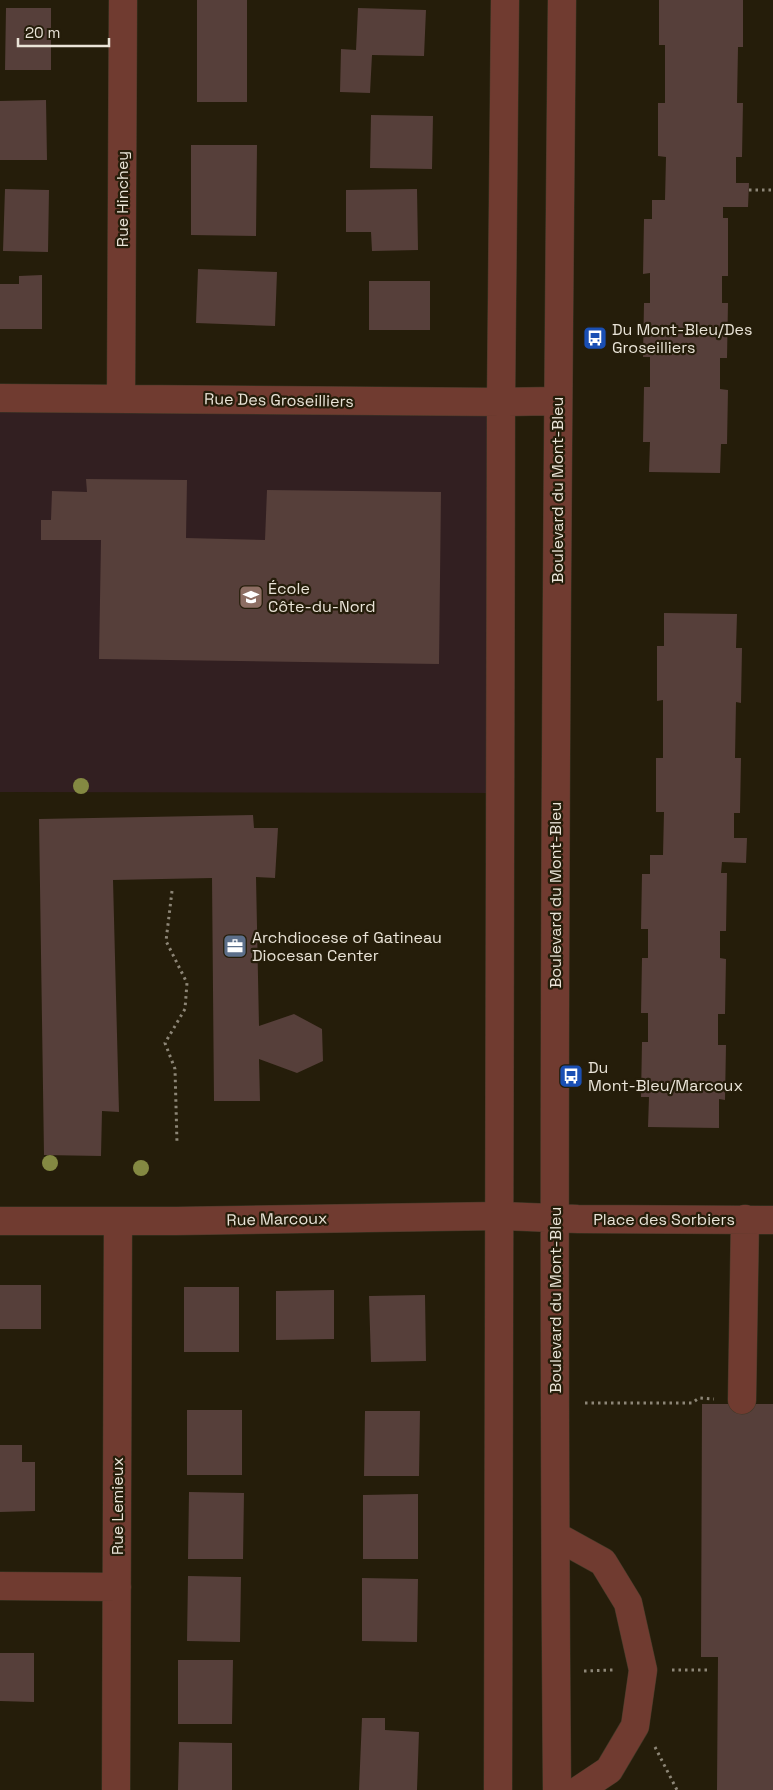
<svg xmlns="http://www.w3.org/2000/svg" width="773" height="1790" font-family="'Space Grotesk',sans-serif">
  <rect width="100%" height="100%" fill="#251d0a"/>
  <path fill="#321f21" d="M0,398l501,4v391l-501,-1z"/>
  <path fill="#563f3a" d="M197,0h50v102h-50z
    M659,0h84v47h-5l-1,56h6l-1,54h-6v26h13l-1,24h-25v11h5v58h-6v27h6l-1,55h-7v31l8,1 -1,54h-6l-1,29 -71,-1 1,-30h-7l1,-55h6v-30h-7l1,-54h6v-30l-7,1 1,-55h8v-19h13l1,-43 -8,-1v-53h7v-58h-6z
    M6,8h45v62h-46z
    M358,8l68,2 -2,46 -52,-1 -2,38 -30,-1 1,-43 15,1z
    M46,100l1,60h-47v-59z
    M371,115l62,1 -1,53 -62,-1z
    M191,145h66l-1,91 -65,-1z
    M5,189l44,1 -1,62 -45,-1z
    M417,189l1,61 -46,1 -1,-19h-25v-42z
    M198,269l79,3 -2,54 -79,-3z
    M42,275v54h-42v-45h19v-8z
    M369,281h61v49h-61z
    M86,479l101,1 -1,58 79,2 2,-50 174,2 -2,172 -340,-5 2,-119h-60v-20h10l1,-29 35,1z
    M664,613l73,1 -1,34h6l-1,55 -5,-1 -1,56h6l-1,55h-6v25h13l-1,25 -24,-1 -1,11h6l-1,58h-6v27l6,1 -1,55h-7v31h8l-1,55 -6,-1v29l-71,-1 1,-30h-8l1,-55h6v-29h-7l1,-55h6v-29h-7l1,-55h8v-19h13l1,-43h-8v-54h7v-58l-6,1v-55h7z
    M253,815l1,13h24l-3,50 -19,-1 3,149 35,-12 28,15 1,32 -26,12 -38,-14 1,42h-46l-2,-223 -99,2 6,232 -17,-1 -1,45 -57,-1 -5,-336z
    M0,1285h41v44h-41z
    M184,1287h55v65h-55z
    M334,1290v49l-58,1v-49z
    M425,1295l1,66 -55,1 -2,-66z
    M702,1404h71v386h-56l1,-133h-17z
    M187,1410h55v65h-55z
    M365,1411h55l-1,65h-55z
    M0,1445h22v17h13v49l-35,1z
    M189,1492l55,1 -1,66h-55z
    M418,1494v65h-55v-64z
    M188,1576l53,1 -1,65 -53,-1z
    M362,1578l56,1 -1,63 -55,-1z
    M0,1653h34v49l-34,-1z
    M178,1660h55l-1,64h-54z
    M362,1718h23v12l34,2 -2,58h-58z
    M179,1742l53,1v47h-54z"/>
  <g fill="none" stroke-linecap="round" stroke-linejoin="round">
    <g stroke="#403927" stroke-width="29">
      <path id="minor" d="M0,398l501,4 56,-1
        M121,398l2,-398
        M0,1221h177l322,-5 79,3 195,1
        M742,1400l3,-181
        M556,1536l47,26 25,41 15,67 -8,56 -26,44 -30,20
        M0,1586l117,1
        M116,1790l2,-569
        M498,1790l3,-1388 4,-402
        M557,1790c-5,-597 -1,-1193 5,-1790"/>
    </g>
    <path stroke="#8d8677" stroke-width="3" stroke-dasharray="2.5 4" stroke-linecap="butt" d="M749,190h24
      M172,891l-6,50 21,42 -2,26 -20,34 10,26 2,74
      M585,1403h107l7,-5 15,1
      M672,1670h38
      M584,1671l29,-1
      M655,1747l22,43"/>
    <use href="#minor" stroke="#703b30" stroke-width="28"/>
  </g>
  <g fill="#848942">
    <circle cx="81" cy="786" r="8"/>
    <circle cx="50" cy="1163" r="8"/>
    <circle cx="141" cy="1168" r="8"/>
  </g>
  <defs>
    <g id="bus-square" transform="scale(1.25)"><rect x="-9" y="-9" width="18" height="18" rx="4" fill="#1a4fb4" stroke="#251d0a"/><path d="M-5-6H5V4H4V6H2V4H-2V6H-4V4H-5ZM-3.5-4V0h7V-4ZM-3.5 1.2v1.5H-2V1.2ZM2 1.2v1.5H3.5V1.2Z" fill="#fff"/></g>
    <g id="school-square" transform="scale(1.25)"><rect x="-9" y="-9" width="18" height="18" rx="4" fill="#8d6e63" stroke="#251d0a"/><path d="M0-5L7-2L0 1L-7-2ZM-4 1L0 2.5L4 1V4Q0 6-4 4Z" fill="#fff"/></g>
    <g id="office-square" transform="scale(1.25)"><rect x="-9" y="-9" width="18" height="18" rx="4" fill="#5c6f8a" stroke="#251d0a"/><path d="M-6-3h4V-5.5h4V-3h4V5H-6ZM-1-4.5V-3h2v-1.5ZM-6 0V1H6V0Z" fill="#fff"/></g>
  </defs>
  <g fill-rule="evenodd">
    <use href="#bus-square" x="595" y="338"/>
    <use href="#school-square" x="251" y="597"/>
    <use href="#office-square" x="235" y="946"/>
    <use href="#bus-square" x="571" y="1076"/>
  </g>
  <g text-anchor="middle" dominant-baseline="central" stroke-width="4.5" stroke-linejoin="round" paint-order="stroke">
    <g font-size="16" fill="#e9e3d7" stroke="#251d0a">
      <text transform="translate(122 199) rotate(-90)">Rue Hinchey</text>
      <text transform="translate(279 400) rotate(1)">Rue Des Groseilliers</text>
      <text transform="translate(557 490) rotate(-90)">Boulevard du Mont-Bleu</text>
      <text transform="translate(555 895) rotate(-90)">Boulevard du Mont-Bleu</text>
      <text transform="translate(277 1219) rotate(-1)">Rue Marcoux</text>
      <text x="664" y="1219">Place des Sorbiers</text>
      <text transform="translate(555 1300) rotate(-90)">Boulevard du Mont-Bleu</text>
      <text transform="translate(117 1506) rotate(-90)">Rue Lemieux</text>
    </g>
    <g font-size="16" fill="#e9e3d7" stroke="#251d0a" text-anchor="start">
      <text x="612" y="329">Du Mont-Bleu/Des<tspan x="612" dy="18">Groseilliers</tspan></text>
      <text x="268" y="588">École<tspan x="268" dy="18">Côte-du-Nord</tspan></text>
      <text x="252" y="937">Archdiocese of Gatineau<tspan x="252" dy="18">Diocesan Center</tspan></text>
      <text x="588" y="1067">Du<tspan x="588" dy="18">Mont-Bleu/Marcoux</tspan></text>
    </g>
  </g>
  <path d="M18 38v8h91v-8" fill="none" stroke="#e9e3d7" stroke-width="2.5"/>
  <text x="25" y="38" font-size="15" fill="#e9e3d7" stroke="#251d0a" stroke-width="4" paint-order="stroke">20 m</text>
</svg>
